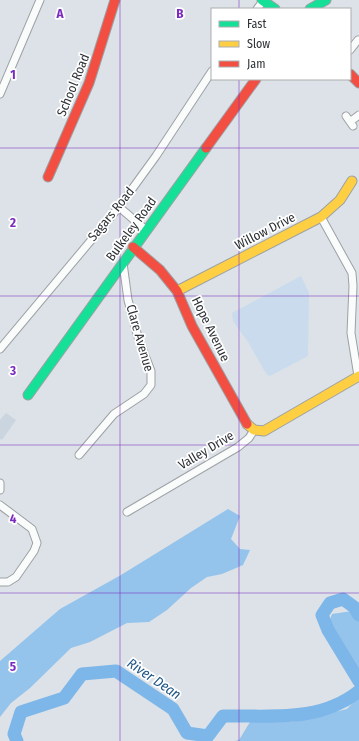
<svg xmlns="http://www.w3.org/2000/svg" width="359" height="741" font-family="'Fira Sans Condensed',sans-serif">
  <rect width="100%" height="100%" fill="#dce2e7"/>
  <path fill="#cad5df" d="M6,413l10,7 -14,20 -2,-1v-19z"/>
  <path fill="#c9dbec" d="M301,276l8,17 -1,63 -38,20 -3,-1 -19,-33 -15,-21 -1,-8z"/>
  <path fill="#94c3eb" d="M228,509l12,7 -9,23 9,10 10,1 -7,15 -21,9 -15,3 -16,11 -24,22 -18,12 -22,1 -37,19 -19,6 -41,40 -19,15 -11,14v-56l60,-52 61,-34z
    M359,610v62l-32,-44 5,-14z
    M359,696v45h-124l4,-1 11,-18h42l55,-13z"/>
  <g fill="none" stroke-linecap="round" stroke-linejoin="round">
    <path stroke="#7db6e8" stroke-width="13" d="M359,615l-5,-8 -11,-8 -13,4 -8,12 6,15 31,51
      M17,741l-3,-7 7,-22 43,-14 18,-24 34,-3 57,38 14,24 21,3 15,-20c48,-1 96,7 136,-25"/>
    <g stroke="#9ca1a4" stroke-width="9">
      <path id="street" d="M257,9l6,-8
        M350,50l8,-10
        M0,94l40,-94
        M346,116l7,10
        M351,121l8,-6
        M119,207l27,23
        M321,217l31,56 1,13 -2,47 7,43
        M0,349l119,-142 37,-51 56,-85
        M79,455l35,-41 30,-20 7,-9v-14l-13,-34 -10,-37 -5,-37
        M0,483v7
        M0,505l32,24 5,14 -3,8 -18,26 -8,5h-8
        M127,512l111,-65 11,-9 5,-8"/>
    </g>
    <g stroke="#9ca1a4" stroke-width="11">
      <path id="fast" d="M262,0l13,9
        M310,9l16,-9
        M28,395l178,-247"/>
    </g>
    <g stroke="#9ca1a4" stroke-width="11">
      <path id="slow" d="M177,291l144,-74 19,-17 12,-19
        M247,424l7,6 10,1 95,-55"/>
    </g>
    <g stroke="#9ca1a4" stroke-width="11">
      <path id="jam" d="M350,74l9,9
        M206,148l50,-69
        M48,177l41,-94 26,-83
        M133,247l27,23 17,21 15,35 55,98"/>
    </g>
    <use href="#street" stroke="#fafbfb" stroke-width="7"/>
    <use href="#fast" stroke="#16e098" stroke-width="9"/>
    <use href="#slow" stroke="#ffcf43" stroke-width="9"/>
    <use href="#jam" stroke="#f24e42" stroke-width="9"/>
  </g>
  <path fill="none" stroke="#7b2cbf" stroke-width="1" stroke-opacity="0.55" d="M120,0v741M239,0v9M239,79v662M0,148h359M0,296h359M0,445h359M0,593h359"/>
  <g text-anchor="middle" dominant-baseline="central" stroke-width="3.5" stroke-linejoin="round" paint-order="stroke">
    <g font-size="13" fill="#2e3236" stroke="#fff">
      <text transform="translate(73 85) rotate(-68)">School Road</text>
      <text transform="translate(111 214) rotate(-51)">Sagars Road</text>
      <text transform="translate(131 229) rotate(-54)">Bulkeley Road</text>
      <text transform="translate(265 231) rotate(-27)">Willow Drive</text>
      <text transform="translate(211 329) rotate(64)">Hope Avenue</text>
      <text transform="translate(140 338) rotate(74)">Clare Avenue</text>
      <text transform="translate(206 450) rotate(-31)">Valley Drive</text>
    </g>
    <g font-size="14" font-style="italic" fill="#215887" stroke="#fff">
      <text transform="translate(154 679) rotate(34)">River Dean</text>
    </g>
  </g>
  <g font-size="13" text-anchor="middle" font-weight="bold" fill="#7b2cbf" stroke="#fff" stroke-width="3.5" stroke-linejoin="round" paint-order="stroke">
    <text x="60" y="18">A</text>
    <text x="180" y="18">B</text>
    <text x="13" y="79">1</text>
    <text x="13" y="227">2</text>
    <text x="13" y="375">3</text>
    <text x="13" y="523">4</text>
    <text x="13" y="671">5</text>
  </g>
  <rect x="211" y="8" width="140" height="72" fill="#ffffff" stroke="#abadaf"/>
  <rect x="219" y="21" width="20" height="6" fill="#16e098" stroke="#abadaf"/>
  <text x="247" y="28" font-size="12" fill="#2e3236">Fast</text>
  <rect x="219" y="41" width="20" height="6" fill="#ffcf43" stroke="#abadaf"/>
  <text x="247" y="48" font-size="12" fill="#2e3236">Slow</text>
  <rect x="219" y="61" width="20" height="6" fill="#f24e42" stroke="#abadaf"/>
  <text x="247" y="68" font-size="12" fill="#2e3236">Jam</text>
</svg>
